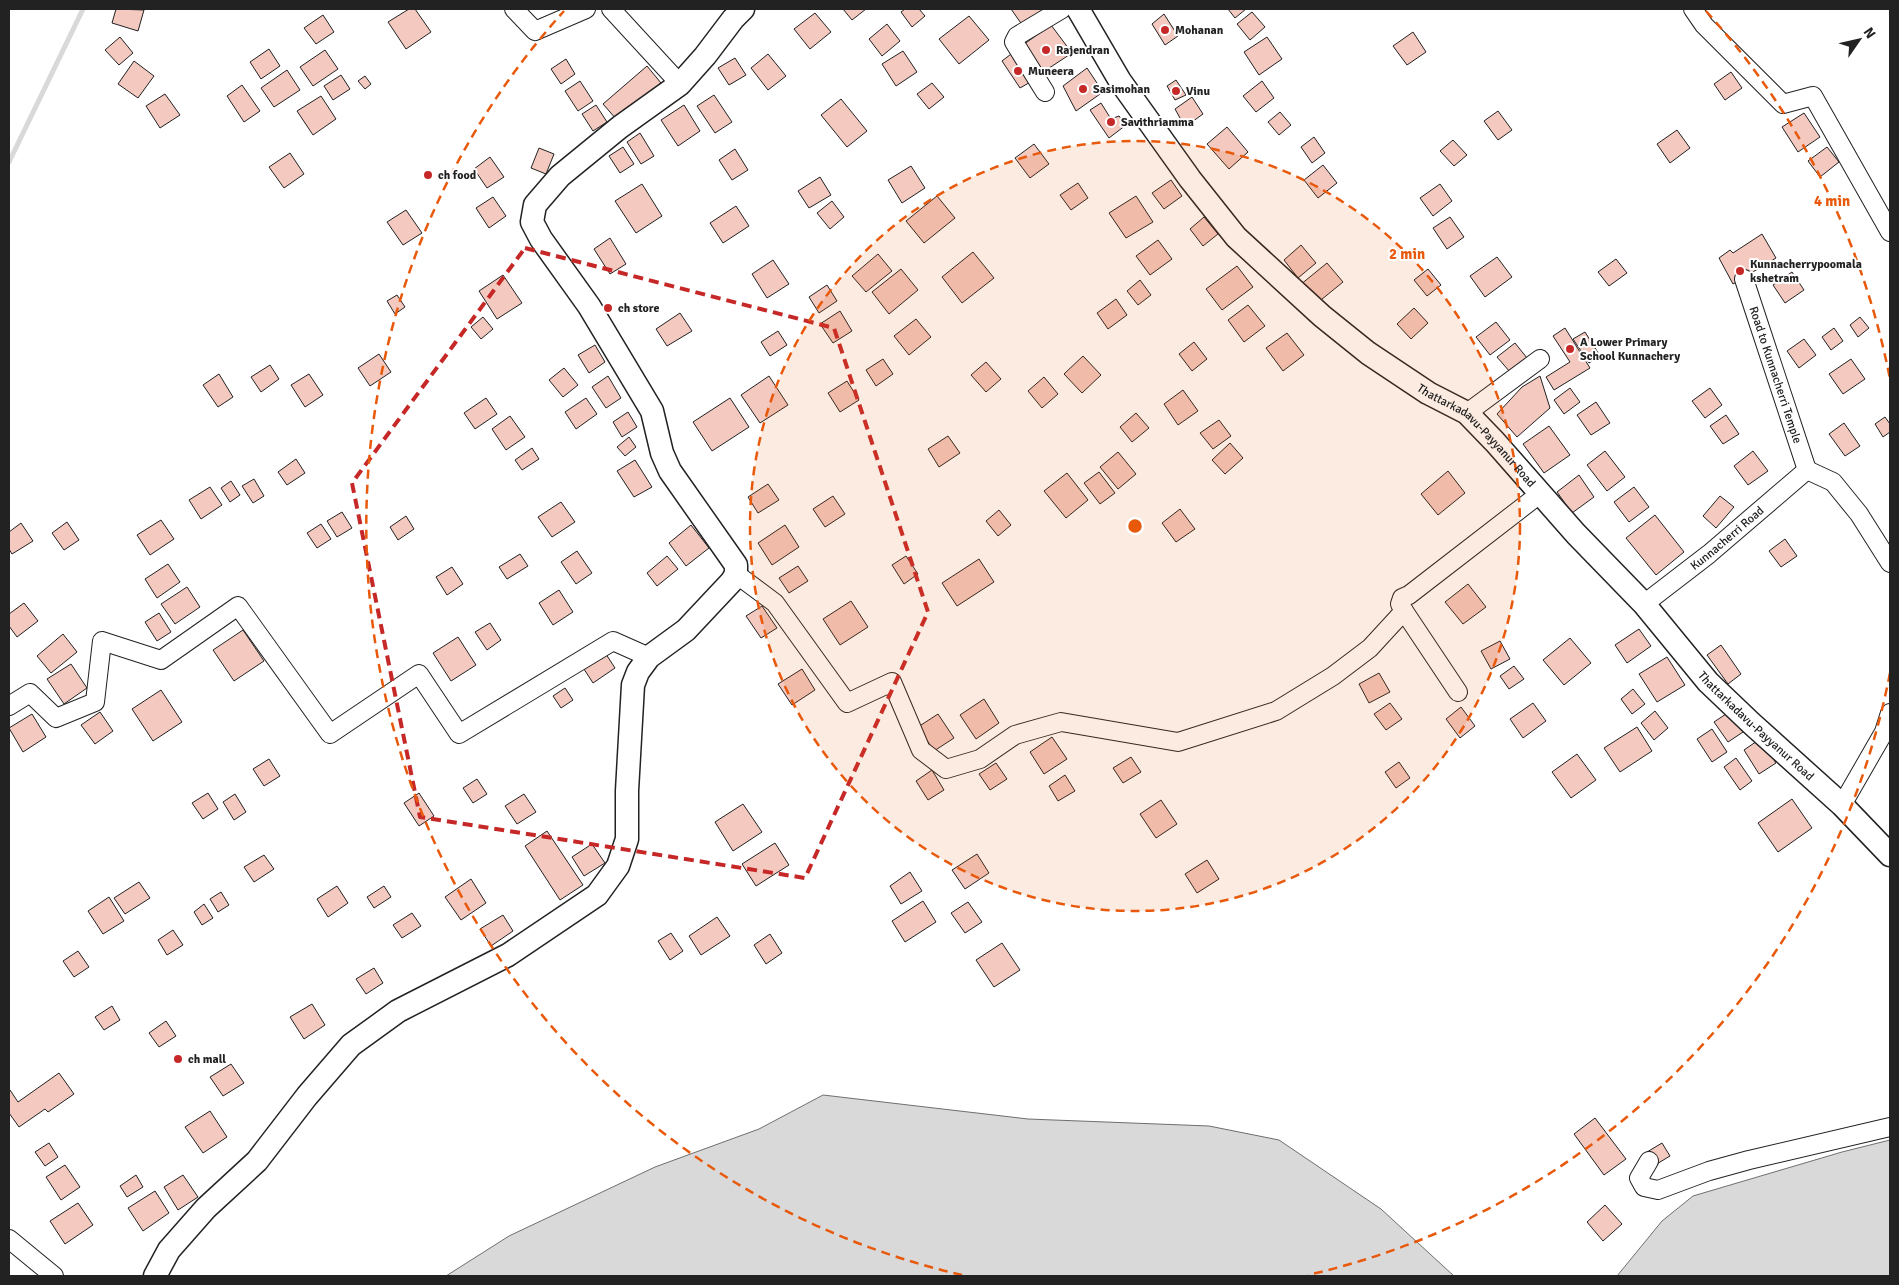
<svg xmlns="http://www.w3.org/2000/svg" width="1899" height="1285" font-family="Signika,sans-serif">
  <rect width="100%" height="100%" fill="#fff"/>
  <path fill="#d9d9d9" stroke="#6f6f6f" d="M823,1095l205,24 181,7 70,14 102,69 73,67h-1008l63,-40 146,-69 104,-38z
    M1890,1140v136h-273l45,-55 31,-25 149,-44z"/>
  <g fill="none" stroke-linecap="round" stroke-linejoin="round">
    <path stroke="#d9d9d9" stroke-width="5" d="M9,162l74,-153"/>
  </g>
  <path fill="#f3c9c0" stroke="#222" d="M116,9l28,1 -6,21 -26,-8z
    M409,9h6l16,23 -25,17 -18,-27z
    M843,9h23l-14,11z
    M905,9h14l6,7 -13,11 -11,-15z
    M1011,9h33l1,1 -22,16z
    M1228,9h18l-11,9z
    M1252,12l13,15 -15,13 -13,-16z
    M815,13l16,19 -21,17 -16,-20z
    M1164,14l14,22 -13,9 -13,-21z
    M323,15l11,17 -18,12 -12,-16z
    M969,16l20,24 -30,24 -20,-25z
    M887,24l13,17 -18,15 -13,-17z
    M1051,25l21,28 -35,23 -17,-29z
    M1413,32l13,20 -19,13 -14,-19z
    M120,37l13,16 -14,12 -14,-15z
    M1267,37l15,22 -23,16 -15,-23z
    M269,49l11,17 -19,13 -11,-17z
    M325,50l13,19 -25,17 -13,-19z
    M903,51l14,21 -21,14 -14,-22z
    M1015,51l19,29 -14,8 -18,-27z
    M768,54l18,22 -18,14 -17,-22z
    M735,58l11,17 -17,10 -11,-17z
    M566,59l9,15 -14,10 -10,-15z
    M134,61l20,15 -16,22 -20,-14z
    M647,66l14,17 -44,37 -14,-16z
    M1087,68l16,24 -27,19 -13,-25z
    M287,70l13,20 -26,17 -13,-19z
    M1731,72l11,16 -17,12 -11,-16z
    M341,75l9,14 -17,11 -9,-14z
    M365,76l6,8 -6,5 -7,-8z
    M1176,80l10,15 -11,5 -8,-14z
    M580,81l13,20 -15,10 -13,-20z
    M1262,81l12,17 -18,14 -13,-16z
    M932,83l12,14 -15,12 -12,-15z
    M242,85l18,26 -16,11 -17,-26z
    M165,94l15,21 -20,13 -14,-22z
    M714,95l18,27 -17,11 -18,-27z
    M321,96l15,23 -23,16 -16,-24z
    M1192,97l11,17 -18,13 -10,-18z
    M841,99l26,32 -20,16 -26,-32z
    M1101,103l10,16 8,-3 7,9 -17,13 -19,-28z
    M596,105l11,17 -14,9 -11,-17z
    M684,105l16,26 -22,15 -17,-26z
    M1498,111l14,19 -14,10 -14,-19z
    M1280,112l11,13 -12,10 -11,-13z
    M1804,113l16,24 -22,15 -16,-25z
    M1227,127l21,25 -19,17 -22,-25z
    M1677,130l13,18 -20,15 -13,-19z
    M640,133l14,23 -13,8 -14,-22z
    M1314,137l11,16 -13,10 -11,-16z
    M1453,140l14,15 -13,11 -14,-15z
    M1034,144l15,20 -19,14 -15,-20z
    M623,147l11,17 -14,9 -11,-17z
    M1827,147l12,15 -19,15 -12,-16z
    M539,148l15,6 -8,20 -15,-6z
    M735,149l13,21 -16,10 -13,-20z
    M290,153l14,21 -20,14 -15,-21z
    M490,157l14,20 -17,11 -13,-19z
    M1323,165l14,18 -19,15 -14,-18z
    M911,166l14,22 -23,15 -14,-23z
    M820,177l11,18 -22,13 -11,-17z
    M1171,180l11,16 -18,13 -12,-16z
    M1078,183l10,15 -17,12 -11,-15z
    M642,184l20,32 -26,17 -21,-32z
    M1440,184l12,17 -19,15 -13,-18z
    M937,196l18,22 -31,25 -18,-22z
    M1136,196l17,26 -27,16 -17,-25z
    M493,197l13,19 -17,12 -13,-20z
    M832,201l12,16 -14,12 -13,-16z
    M736,206l13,20 -26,17 -13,-20z
    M406,210l16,23 -19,12 -16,-23z
    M1204,217l14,17 -15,12 -13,-17z
    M1450,217l14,20 -17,12 -14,-21z
    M1762,234l14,24 -43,26 -14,-26 11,-8 3,3z
    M610,238l16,26 -16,10 -16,-25z
    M1158,240l14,19 -22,16 -14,-19z
    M1301,245l15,18 -18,15 -14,-18z
    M973,252l21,26 -32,25 -20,-26z
    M878,254l14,17 -26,21 -14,-16z
    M1497,257l15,20 -27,20 -15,-21z
    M1616,259l11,14 -18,13 -11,-14z
    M773,260l16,24 -22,14 -15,-24z
    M1327,263l16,19 -27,22 -16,-19z
    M1237,266l16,21 -31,23 -16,-21z
    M901,269l17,21 -29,24 -17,-22z
    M1428,269l13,16 -14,11 -13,-16z
    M1792,272l12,18 -19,13 -12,-18z
    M503,275l19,28 -25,16 -18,-28z
    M1140,280l11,15 -13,10 -11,-14z
    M827,285l10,16 -18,12 -10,-16z
    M397,295l8,12 -10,7 -8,-13z
    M1116,299l11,16 -19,14 -11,-16z
    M1248,305l17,21 -21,16 -16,-22z
    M1414,308l14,15 -17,16 -14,-15z
    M840,311l12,20 -19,12 -13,-19z
    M680,313l12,18 -25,15 -11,-17z
    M483,317l10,12 -12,10 -10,-12z
    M1860,317l9,11 -11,9 -8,-12z
    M916,319l15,18 -22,18 -15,-19z
    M1496,322l14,18 -20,15 -14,-18z
    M1565,328l25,40 -36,22 -8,-13 24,-15 -17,-26z
    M1834,328l9,13 -12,9 -9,-13z
    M778,331l9,14 -17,11 -9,-14z
    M1585,332l15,24 -11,7 -16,-24z
    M1287,333l17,22 -21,16 -17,-23z
    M1804,339l12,16 -17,13 -12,-17z
    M1194,342l13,17 -15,12 -13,-17z
    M1515,343l12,15 -17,14 -13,-15z
    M595,345l10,17 -16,11 -11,-18z
    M379,354l12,18 -21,14 -12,-18z
    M1083,356l18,19 -19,18 -18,-19z
    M883,359l10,15 -17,12 -10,-16z
    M1851,359l14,20 -22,15 -14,-20z
    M986,362l15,17 -15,13 -15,-17z
    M270,365l9,14 -18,13 -10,-15z
    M564,368l14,17 -15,12 -14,-17z
    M219,374l14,23 -15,10 -15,-22z
    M309,374l14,21 -18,12 -14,-22z
    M608,376l13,22 -15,10 -14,-21z
    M769,376l19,29 -28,18 -19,-28z
    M1540,376l10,32 -33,29 -20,-23 25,-27z
    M1044,377l14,17 -16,14 -14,-17z
    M847,381l12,19 -19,12 -12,-19z
    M1570,388l10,14 -16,12 -10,-14z
    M1710,388l12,17 -17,13 -13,-17z
    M1183,390l15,21 -20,14 -14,-21z
    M486,398l11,16 -22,15 -11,-16z
    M586,398l11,16 -21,15 -11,-17z
    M730,398l19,29 -37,24 -19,-29z
    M1596,402l14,21 -19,12 -14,-20z
    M628,412l9,15 -15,10 -9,-15z
    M1136,413l13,15 -17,14 -12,-15z
    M1726,415l13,19 -16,10 -13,-18z
    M510,416l15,21 -19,13 -14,-21z
    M1885,417l5,7v8l-7,5 -8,-13z
    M1219,420l12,16 -18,13 -13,-16z
    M1844,423l16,23 -15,10 -16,-22z
    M1549,426l21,29 -26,18 -21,-29z
    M948,436l12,17 -21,14 -11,-18z
    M629,437l7,10 -11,9 -8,-9z
    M1230,443l13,15 -18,16 -13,-14z
    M532,448l7,11 -17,11 -7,-10z
    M1605,451l20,26 -18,14 -20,-26z
    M1753,451l15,20 -20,14 -14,-19z
    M1118,452l18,22 -18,15 -18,-22z
    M296,459l9,14 -18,12 -9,-13z
    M635,460l17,27 -18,10 -17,-26z
    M1448,471l17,22 -27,22 -17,-21z
    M1099,472l16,21 -15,11 -16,-21z
    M1067,473l21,27 -22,18 -22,-27z
    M1579,475l15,22 -22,16 -15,-21z
    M254,479l10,17 -11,7 -11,-17z
    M231,481l9,14 -10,7 -9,-14z
    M768,484l11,16 -21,13 -10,-16z
    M210,487l12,18 -21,14 -12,-19z
    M1634,487l15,20 -20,15 -15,-20z
    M833,496l12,18 -20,13 -12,-18z
    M1720,496l14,11 -18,21 -13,-12z
    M561,502l14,20 -23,15 -14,-20z
    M1180,509l15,20 -19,13 -14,-19z
    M999,510l12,15 -13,11 -12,-15z
    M342,512l10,16 -15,9 -10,-16z
    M1655,515l29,37 -28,23 -30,-37z
    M406,516l8,13 -16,11 -8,-13z
    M161,520l13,19 -24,16 -13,-20z
    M67,522l12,18 -15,10 -12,-17z
    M21,523l12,18 -21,13 -3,-5v-17z
    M321,524l10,15 -14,9 -10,-15z
    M691,525l18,23 -23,18 -17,-23z
    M785,525l14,22 -27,18 -14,-22z
    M1785,539l12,17 -16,11 -12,-16z
    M577,551l15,22 -16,11 -15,-22z
    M520,554l8,12 -21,13 -8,-12z
    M667,556l11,13 -21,17 -10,-13z
    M906,556l12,18 -14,10 -12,-19z
    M979,559l15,23 -37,24 -15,-23z
    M168,564l12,18 -23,16 -12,-19z
    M798,566l10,15 -19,12 -10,-15z
    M452,567l11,17 -16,11 -11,-18z
    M1468,584l18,23 -23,17 -18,-22z
    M187,587l13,20 -25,17 -14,-20z
    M559,590l14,22 -20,13 -14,-22z
    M851,601l17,26 -28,18 -17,-26z
    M24,603l14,18 -21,16 -8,-11v-12z
    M762,606l15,22 -16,10 -15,-22z
    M159,613l12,19 -14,9 -12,-19z
    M490,623l11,17 -14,10 -12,-18z
    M1639,629l12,17 -24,17 -12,-18z
    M243,630l21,31 -30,20 -21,-31z
    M63,634l14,18 -26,21 -14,-17z
    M458,637l18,28 -25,16 -18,-28z
    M1570,638l21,25 -27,22 -21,-25z
    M1500,641l10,18 -19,10 -10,-18z
    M1721,645l20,29 -13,10 -21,-29z
    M604,651l11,17 -22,15 -11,-17z
    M1667,657l18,28 -28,17 -18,-28z
    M71,664l16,24 -23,16 -17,-25z
    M1514,666l10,13 -15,10 -9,-13z
    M802,669l13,21 -23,15 -14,-21z
    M1379,673l11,19 -21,11 -10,-19z
    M565,688l8,12 -12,8 -8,-12z
    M1633,689l12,15 -13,10 -11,-15z
    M161,690l21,32 -29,19 -21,-32z
    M984,699l15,24 -23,16 -16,-24z
    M1390,703l12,16 -16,11 -12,-16z
    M1533,703l13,18 -23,17 -13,-19z
    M1461,707l14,19 -15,12 -14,-19z
    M1655,711l13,17 -14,12 -13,-17z
    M100,712l13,19 -18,13 -14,-19z
    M1729,712l14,20 -15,10 -14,-20z
    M32,714l14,23 -23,15 -14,-24z
    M938,714l16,24 -20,13 -16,-24z
    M1637,727l15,24 -32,21 -16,-24z
    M1712,729l15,23 -15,10 -15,-23z
    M1052,737l15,22 -23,15 -14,-22z
    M1760,739l16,24 -17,11 -15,-24z
    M1577,754l19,26 -25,18 -19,-26z
    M1131,757l10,15 -18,11 -10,-15z
    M1736,758l16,23 -12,9 -16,-23z
    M269,759l11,17 -16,10 -11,-17z
    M1399,762l11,16 -14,10 -11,-16z
    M996,763l11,16 -17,11 -11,-16z
    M932,770l12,20 -16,10 -12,-19z
    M1065,775l10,16 -17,10 -9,-15z
    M477,779l10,15 -14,9 -10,-15z
    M208,793l10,16 -15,10 -11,-16z
    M419,793l15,23 -15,10 -15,-23z
    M235,794l11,18 -12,8 -11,-18z
    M524,794l12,18 -19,12 -12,-18z
    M1792,799l20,29 -34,24 -20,-29z
    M1161,800l16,24 -21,14 -16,-24z
    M743,804l19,28 -29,19 -18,-29z
    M547,831l36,54 -23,15 -35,-54z
    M775,843l14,22 -33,21 -14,-22z
    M592,844l13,19 -21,13 -12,-19z
    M977,854l12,19 -24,16 -13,-19z
    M264,855l10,14 -20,13 -10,-15z
    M1207,860l12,19 -22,14 -12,-19z
    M910,872l12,19 -21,13 -11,-18z
    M471,879l15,24 -25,17 -16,-23z
    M139,882l11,16 -25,16 -11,-16z
    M337,886l11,17 -20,14 -11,-18z
    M384,886l7,11 -17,11 -7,-11z
    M221,892l8,13 -11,7 -8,-13z
    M109,897l15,24 -21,13 -15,-23z
    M923,901l13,21 -31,20 -13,-21z
    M968,902l14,20 -17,11 -14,-20z
    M204,904l9,14 -11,7 -8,-13z
    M412,913l9,13 -19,12 -9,-13z
    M503,915l10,16 -22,15 -11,-17z
    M717,917l13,19 -29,19 -12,-19z
    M173,930l10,15 -16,10 -9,-15z
    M671,933l12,18 -13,9 -12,-19z
    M770,934l12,19 -16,11 -12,-19z
    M1002,943l18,27 -26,17 -18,-27z
    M78,951l11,16 -15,10 -11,-16z
    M374,968l9,15 -17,11 -10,-15z
    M312,1004l13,21 -21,14 -14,-22z
    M112,1006l8,14 -16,10 -9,-13z
    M166,1021l10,15 -17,11 -10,-14z
    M231,1064l13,19 -21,13 -13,-19z
    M59,1073l15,21 -26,18 -3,-3 -26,18 -10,-14v-21l1,-2 8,12z
    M210,1111l17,26 -24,16 -18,-26z
    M1595,1118l31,41 -22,16 -30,-41z
    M49,1143l9,14 -13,9 -10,-14z
    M1662,1143l8,13 -15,9 -8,-13z
    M65,1165l15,22 -19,13 -15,-23z
    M136,1175l7,12 -16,10 -7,-11z
    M183,1175l15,22 -20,13 -14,-23z
    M155,1191l14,22 -26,18 -15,-23z
    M78,1203l15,22 -28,19 -15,-23z
    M1605,1205l17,19 -19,17 -16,-19z"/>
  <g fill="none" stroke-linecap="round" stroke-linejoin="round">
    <g stroke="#222" stroke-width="20">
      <g id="minor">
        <path d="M514,9l21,22 51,-22"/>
        <path d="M611,9l69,75"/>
        <path d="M1693,9l11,16 79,79 30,-8 77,136"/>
        <path d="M1045,92l-31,-50 3,-6 45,-27"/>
        <path id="s1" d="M1744,279l63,191"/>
        <path d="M1467,413l73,-54"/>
        <path d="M1807,470l26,12 26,32 31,49"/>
        <path d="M736,574l39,29 72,100 45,-21 29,68 25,19 34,-10 35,-24 46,-13 117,20 98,-31 57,-35 37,-28 34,-37"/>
        <path id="s2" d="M1644,604l65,-50 98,-84"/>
        <path d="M1458,692l-54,-81 -4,-7 2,-6 7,-3 132,-102"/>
        <path d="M9,706l21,-13 26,25 39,-16 7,-61 59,19 77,-54 92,128 89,-60 40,60 154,-93 36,16"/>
        <path d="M1842,805l42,-73 6,-19"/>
        <path d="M1649,1161l-10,17 5,9 14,3 51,-19 40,-11 141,-33"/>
        <path d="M9,1239l45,37"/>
      </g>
    </g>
    <g stroke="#222" stroke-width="25">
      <g id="major">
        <path id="s3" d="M1078,9l42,72 70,98 46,58 86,79 46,37 60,40 39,20 28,29 81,92 68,70 64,78 43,41 91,82 48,50"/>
        <path d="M155,1276l14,-26 37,-42 51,-47 50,-65 44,-51 47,-34 110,-56 89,-60 21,-29 9,-27v-48l6,-106 5,-13 11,-15 37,-27 46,-49 4,-7v-9l-66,-94 -8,-18 -10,-42 -63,-105 -48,-67 -9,-17 3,-17 25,-29 60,-49 60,-43 25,-28 28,-37 10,-10"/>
      </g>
    </g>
    <use href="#minor" stroke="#fff" stroke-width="18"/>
    <use href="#major" stroke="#fff" stroke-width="22"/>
  </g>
  <path fill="none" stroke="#c62828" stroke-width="4" stroke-dasharray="10 6" stroke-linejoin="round" d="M525,248l309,80 94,284 -123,266 -385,-61 -68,-334z"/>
  <circle cx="1135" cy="526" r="385" fill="#e8590c" fill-opacity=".12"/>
  <g fill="none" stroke="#e8590c" stroke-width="2.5" stroke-dasharray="9 6">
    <circle cx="1135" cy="526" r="385"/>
    <path d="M1890 673A769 769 0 0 1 1308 1275M962 1275A769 769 0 0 1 564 11M1706 11A769 769 0 0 1 1890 379"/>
  </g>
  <g fill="#c62828" stroke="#fff" stroke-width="2">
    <circle cx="1165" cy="30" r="5"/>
    <circle cx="1046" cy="50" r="5"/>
    <circle cx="1018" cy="71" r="5"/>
    <circle cx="1083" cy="89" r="5"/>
    <circle cx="1176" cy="91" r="5"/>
    <circle cx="1111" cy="122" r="5"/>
    <circle cx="428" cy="175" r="5"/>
    <circle cx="1740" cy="271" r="5"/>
    <circle cx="608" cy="308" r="5"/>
    <circle cx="1570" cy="349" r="5"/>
    <circle cx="178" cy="1059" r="5"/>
  </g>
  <g text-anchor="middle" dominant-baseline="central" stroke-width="4" stroke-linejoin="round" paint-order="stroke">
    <g font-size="12" font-weight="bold" fill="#222" stroke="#fff" text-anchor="start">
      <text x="1175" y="30">Mohanan</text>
      <text x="1056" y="50">Rajendran</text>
      <text x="1028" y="71">Muneera</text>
      <text x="1093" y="89">Sasimohan</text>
      <text x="1186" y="91">Vinu</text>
      <text x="1121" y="122">Savithriamma</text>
      <text x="438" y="175">ch food</text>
      <text x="1750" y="264">Kunnacherrypoomala<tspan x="1750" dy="14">kshetram</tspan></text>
      <text x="618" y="308">ch store</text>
      <text x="1580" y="342">A Lower Primary<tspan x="1580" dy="14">School Kunnachery</tspan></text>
      <text x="188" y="1059">ch mall</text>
    </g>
    <g font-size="12" fill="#222" stroke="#fff">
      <text stroke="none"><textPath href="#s1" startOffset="101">Road to Kunnacherri Temple</textPath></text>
      <text stroke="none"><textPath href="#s3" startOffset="591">Thattarkadavu-Payyanur Road</textPath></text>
      <text stroke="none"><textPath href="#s2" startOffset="106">Kunnacherri Road</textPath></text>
      <text stroke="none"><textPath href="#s3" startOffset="996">Thattarkadavu-Payyanur Road</textPath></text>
    </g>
  </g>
  <circle cx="1135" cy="526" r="8" fill="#e8590c" stroke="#fff" stroke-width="2.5"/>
  <g font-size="15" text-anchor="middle" font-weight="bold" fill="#e8590c" stroke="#fff" stroke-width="4" stroke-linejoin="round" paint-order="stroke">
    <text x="1832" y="206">4 min</text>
    <text x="1407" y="259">2 min</text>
  </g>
  <rect width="1899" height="1285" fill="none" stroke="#222222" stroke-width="20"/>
  <g transform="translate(1859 40) rotate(56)" stroke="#ffffff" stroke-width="4" paint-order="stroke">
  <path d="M0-4L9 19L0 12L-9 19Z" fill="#222222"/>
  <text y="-8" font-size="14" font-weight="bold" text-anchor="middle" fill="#222222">N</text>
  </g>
</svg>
